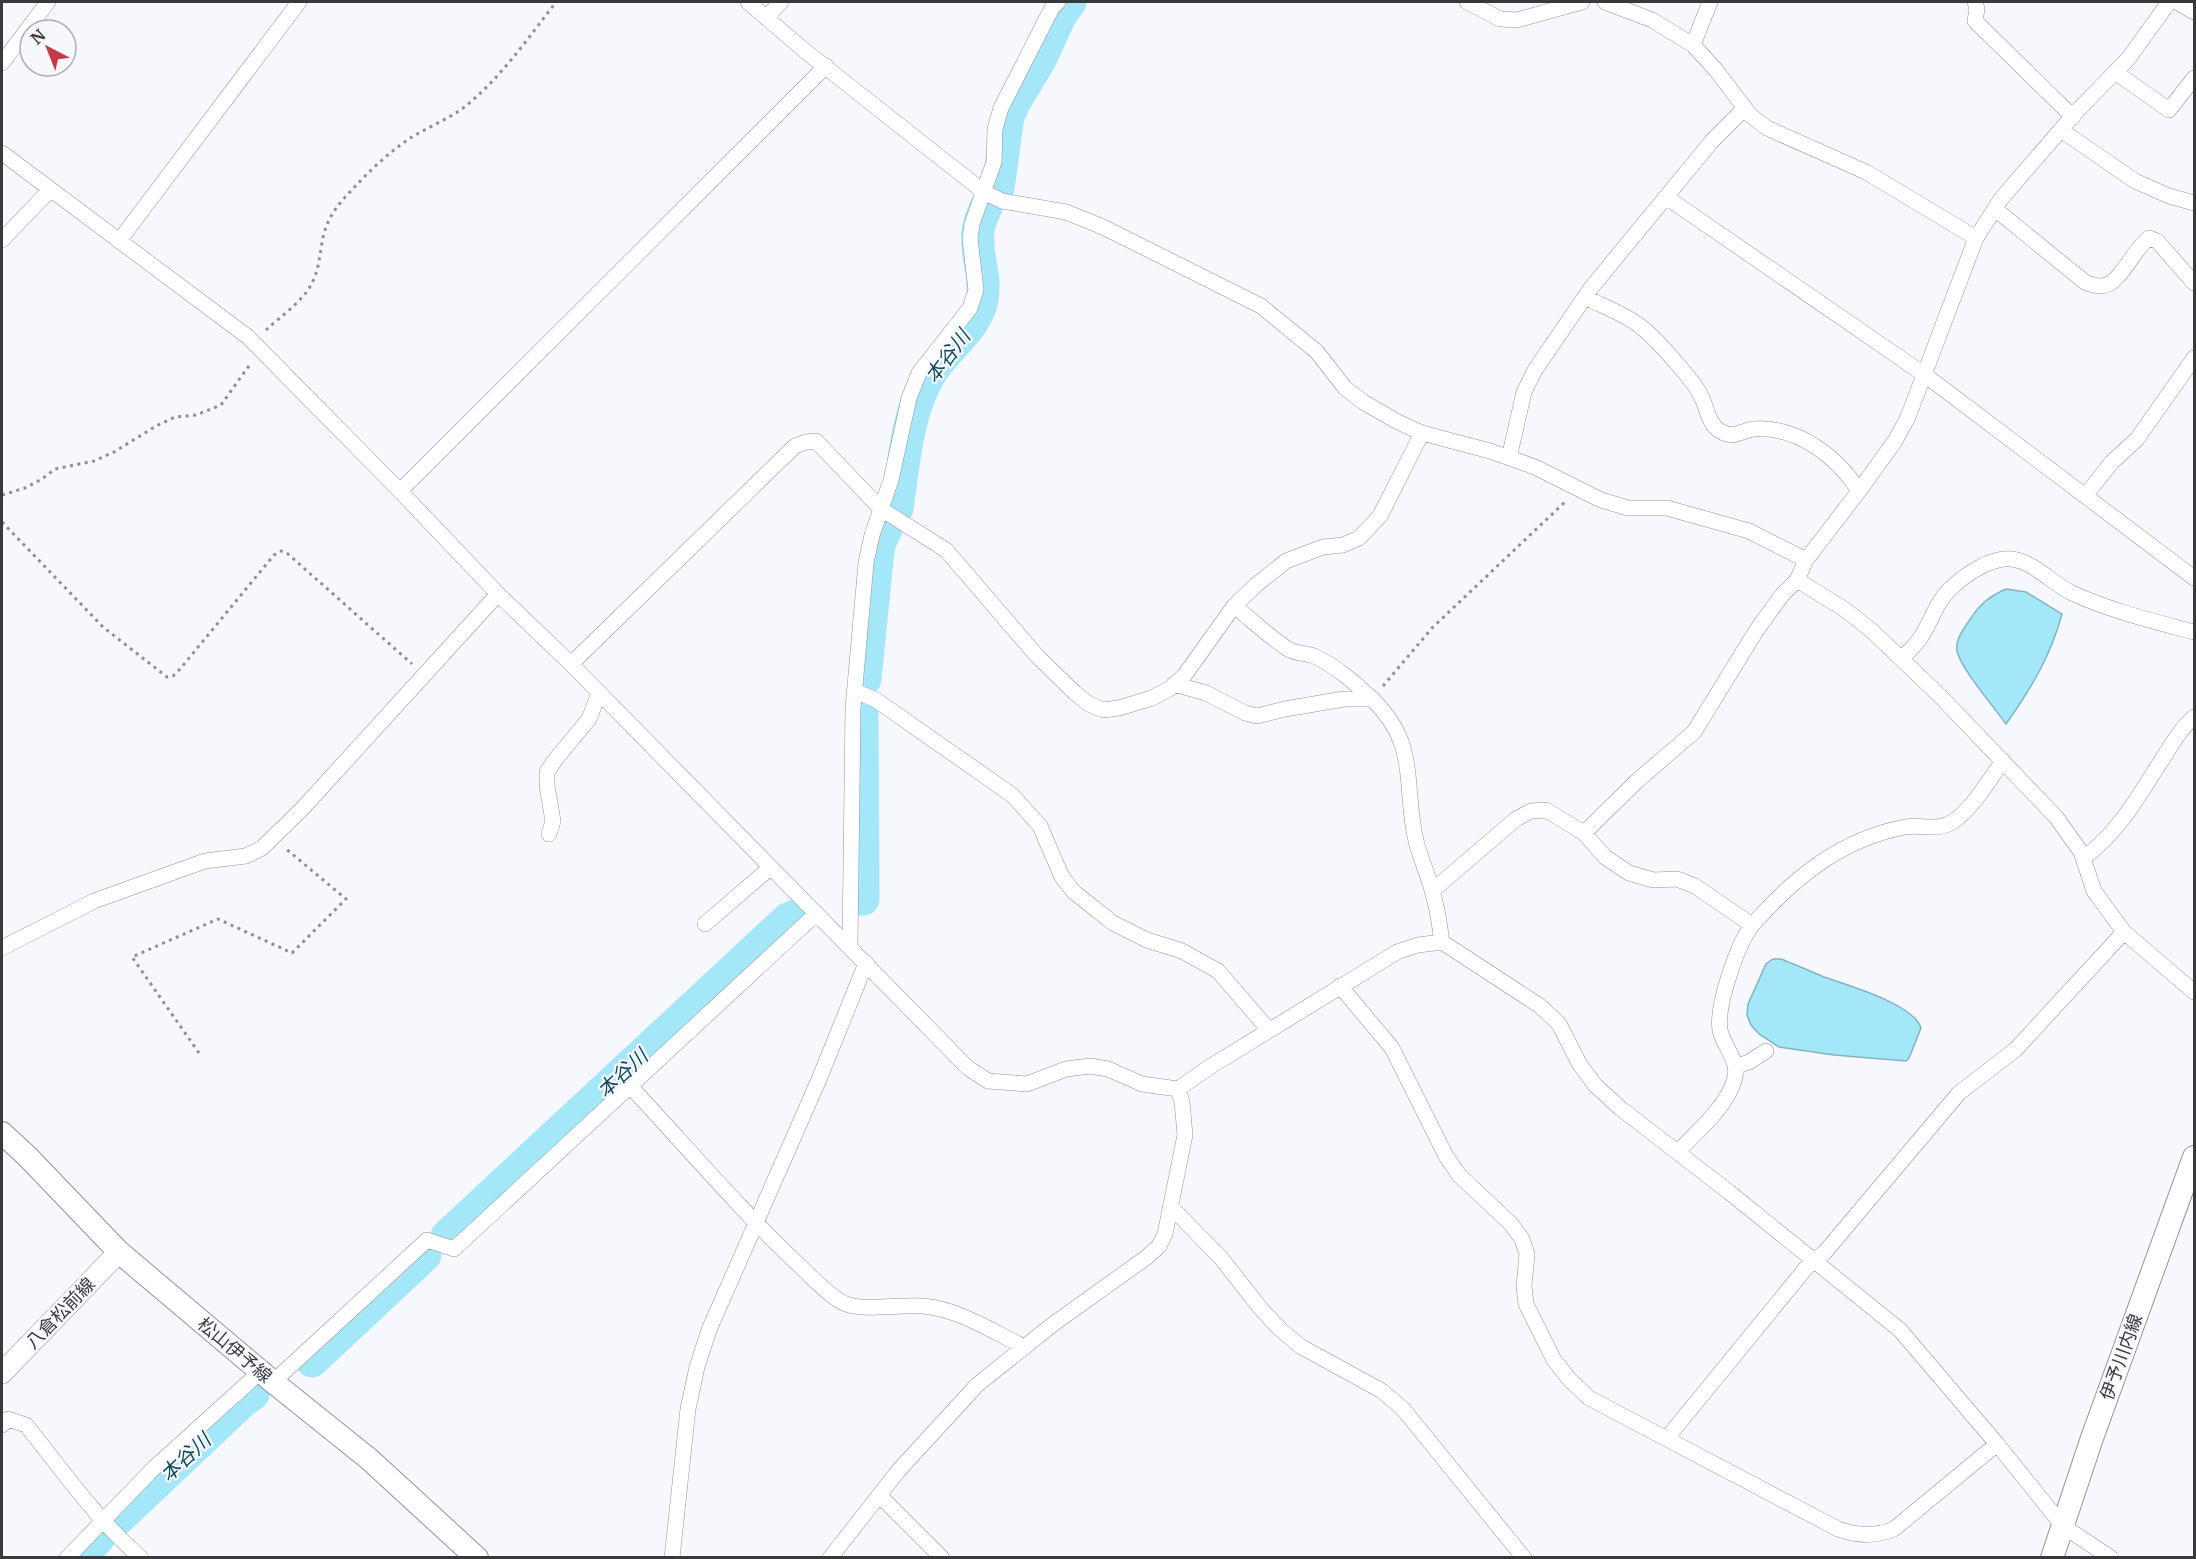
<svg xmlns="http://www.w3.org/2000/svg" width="2196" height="1559" font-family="Merriweather,'Noto Sans JP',serif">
  <rect width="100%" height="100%" fill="#f6f8fe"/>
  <path fill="#a4e7f9" stroke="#84b3c0" stroke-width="1.5" d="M2006,589l20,3 36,22c-11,41 -31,75 -56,110 -12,-17 -45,-55 -49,-73 -2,-11 6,-21 12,-30 10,-16 19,-24 37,-32z
    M1773,959h8c15,6 29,12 43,18 23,8 90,27 97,51l-12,30 -3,3 -72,-6 -55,-8 -20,-13 -8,-9 -4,-10 1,-11 18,-40z"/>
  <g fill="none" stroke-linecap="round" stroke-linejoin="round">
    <path stroke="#a4e7f9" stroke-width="33" d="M998,188l10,-72 6,-13 27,-45 19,-42 10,-14
      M897,508c7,-44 9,-94 33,-134 14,-24 42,-41 51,-70 7,-25 -6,-48 -3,-73 1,-9 5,-17 9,-26
      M865,679l12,-119 2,-16 7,-15
      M859,899h4l-1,-191
      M447,1236l341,-317 12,-5
      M312,1361l113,-106
      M116,1521l127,-120 10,-7
      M81,1558l18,-21"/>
    <g stroke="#929499" stroke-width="16">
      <path id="minor" d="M748,2l57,49 179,141 18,9 64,11 37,15 158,79 56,46 28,36 18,14 35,20 24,11 68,18 45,16 66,33 27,8h39l82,23 57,29
        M1467,2l33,17 17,1 65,-18
        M1605,2l47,18 41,25 23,25 34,45 17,13 99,44 110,66
        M1975,2l2,7 -2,12 98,96
        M2177,2l17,10
        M766,18l15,-16
        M1693,45l17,-43
        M2,63l46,-61
        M2115,72l54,38 25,-32
        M2061,130l74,51 34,15 25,7
        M2,153l246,184 152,154 98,103 73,70 397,404 20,13 39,3 39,-15 24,-3 18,3 34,15 36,5 30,-21 189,-116 21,-7 24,-3 98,64 19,18 21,41 15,20 25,23 109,84 171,138 97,114 66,82 48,32
        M1666,197l259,178 269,203
        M1995,209l91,74c5,1 10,3 15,3 19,0 32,-37 48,-48l8,3 37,42
        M2,240l48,-50
        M119,241l180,-239
        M1585,297c17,9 42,18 56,30 16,12 31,31 44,46 6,7 12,15 16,23 6,11 7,28 19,35 15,9 21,-1 34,-2 43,-3 83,27 105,62
        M1509,458l15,-66 11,-22 56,-82 121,-147 33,-33
        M400,491l426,-425
        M2085,496l27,-34 25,-23 57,-81
        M1797,580l47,29 27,21 69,66 116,121 25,35 13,39 30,41 70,60
        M1234,606c18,14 35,31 54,43 8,5 18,4 26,7 19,8 44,29 59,44 48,47 29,87 44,145 6,20 15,40 19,61 3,12 4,24 6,36
        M1901,658c30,-22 28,-49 50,-70 15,-14 40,-31 61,-29 22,3 41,25 60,34 39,18 81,28 122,39
        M571,664l224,-218 11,-4 10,-1 65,68 65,41 91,106 38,37 14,11 14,6 16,-2 33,-10 17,-9 15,-13 50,-70 22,-21 30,-24 37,-14 20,-2 16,-7 21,-22 42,-83
        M1174,684l32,9 39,20 12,3 28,-7 59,-10h29
        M855,691l21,9 136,95 28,31 22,51 12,15 15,12 24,19 34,17 35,11 36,20 51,59
        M1584,833l54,-53 56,-48 62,-101 26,-36 15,-15 9,-20 53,-69 36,-50 13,-24 68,-179 25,-39 76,-88 51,-52 41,-57
        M549,834l4,-13 -6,-35v-14l8,-12 34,-41 10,-26
        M2083,858c31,-21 53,-57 73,-89 12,-18 22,-38 38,-52
        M1432,891l84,-72 15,-8 15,-1 38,23 21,24 24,16 24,7 24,-1 18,7 57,39
        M705,924l65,-56
        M850,946l3,-238 13,-145 6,-28 19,-55 18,-82 10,-25 51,-65 6,-18 -6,-51 2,-15 22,-62 1,-33 6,-21 51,-100 6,-6
        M2,948l92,-47 111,-40 41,-5 16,-8 40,-39 196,-215
        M1340,986l52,62 54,108 13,19 52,49 11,15 5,15 -3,32 2,18 28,56 16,20 19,18 249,131c19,7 37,8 56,0l103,-85
        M1737,1066l12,-4 17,-11
        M630,1086c57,61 112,126 173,183 11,10 29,30 43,35 19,7 54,0 77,2 36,3 70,26 102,41
        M1678,1152c19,-21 47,-43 56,-71 7,-20 -10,-32 -14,-51 -4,-24 18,-89 34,-107 42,-47 88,-84 151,-96 17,-3 33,5 49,-6 20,-14 34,-40 49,-60
        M1171,1207l50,51 40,51 20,21 19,16 82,45 21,18 121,149
        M273,1382l154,-142 27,9 362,-335
        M2,1425l6,-6 18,6c37,46 70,94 115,133
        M1667,1438l139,-170 19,-16 134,-159 56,-43 109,-118
        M880,1496l62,62
        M67,1558l87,-90 107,-97
        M672,1558l16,-149 9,-42 12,-37 111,-253 46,-114
        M830,1558l69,-88 78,-85 75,-60 95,-68 12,-11 6,-12 20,-99 -3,-33 -4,-13"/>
    </g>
    <g stroke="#929499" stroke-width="22">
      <path id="secondary" d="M2,1373l117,-121"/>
    </g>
    <g stroke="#929499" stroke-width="24">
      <path id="primary" d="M2,1133l25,23 92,96 154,130 96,77 108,99
        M2052,1558l40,-120 102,-281"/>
    </g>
    <path stroke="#8e9094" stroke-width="3" stroke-dasharray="3 4.5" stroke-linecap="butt" d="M266,330c15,-14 38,-29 47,-49 7,-15 7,-32 11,-48 5,-17 15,-30 27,-42 18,-20 38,-39 61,-54 18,-11 39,-19 55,-32 35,-29 62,-68 89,-103
      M2,495l23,-7 17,-9 13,-10 39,-8 20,-9 42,-26 19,-9 21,-2 25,-10 30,-42
      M2,522l101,105 64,50 6,-1 7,-7 94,-114 7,-4 7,3 124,110
      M1383,686l49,-58 134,-127
      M199,1053l-67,-96 86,-38 74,34 54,-54 -61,-51"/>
    <use href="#minor" stroke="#fff" stroke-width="15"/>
    <use href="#secondary" stroke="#fff" stroke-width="21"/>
    <use href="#primary" stroke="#fff" stroke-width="22"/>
  </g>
  <g text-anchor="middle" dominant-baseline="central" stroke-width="4.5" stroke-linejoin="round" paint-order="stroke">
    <g font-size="18" fill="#38393b" stroke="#f6f8fe">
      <text transform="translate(60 1313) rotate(-46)">八倉松前線</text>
      <text transform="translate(235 1350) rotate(40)">松山伊予線</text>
      <text transform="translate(2121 1357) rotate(-70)">伊予川内線</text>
    </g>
    <g font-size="20" font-style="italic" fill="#114b58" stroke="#f6f8fe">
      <text transform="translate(947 356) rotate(-53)">本谷川</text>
      <text transform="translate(622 1073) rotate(-43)">本谷川</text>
      <text transform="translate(185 1457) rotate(-43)">本谷川</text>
    </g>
  </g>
  <rect width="2196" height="1559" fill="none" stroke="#38393b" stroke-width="6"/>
  <g transform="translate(48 48) rotate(318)"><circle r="28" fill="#f6f8fe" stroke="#aaacb0" stroke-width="1.5"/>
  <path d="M0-4.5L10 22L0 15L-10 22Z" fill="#c83849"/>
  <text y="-9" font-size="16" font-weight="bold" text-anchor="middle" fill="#38393b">N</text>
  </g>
</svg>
